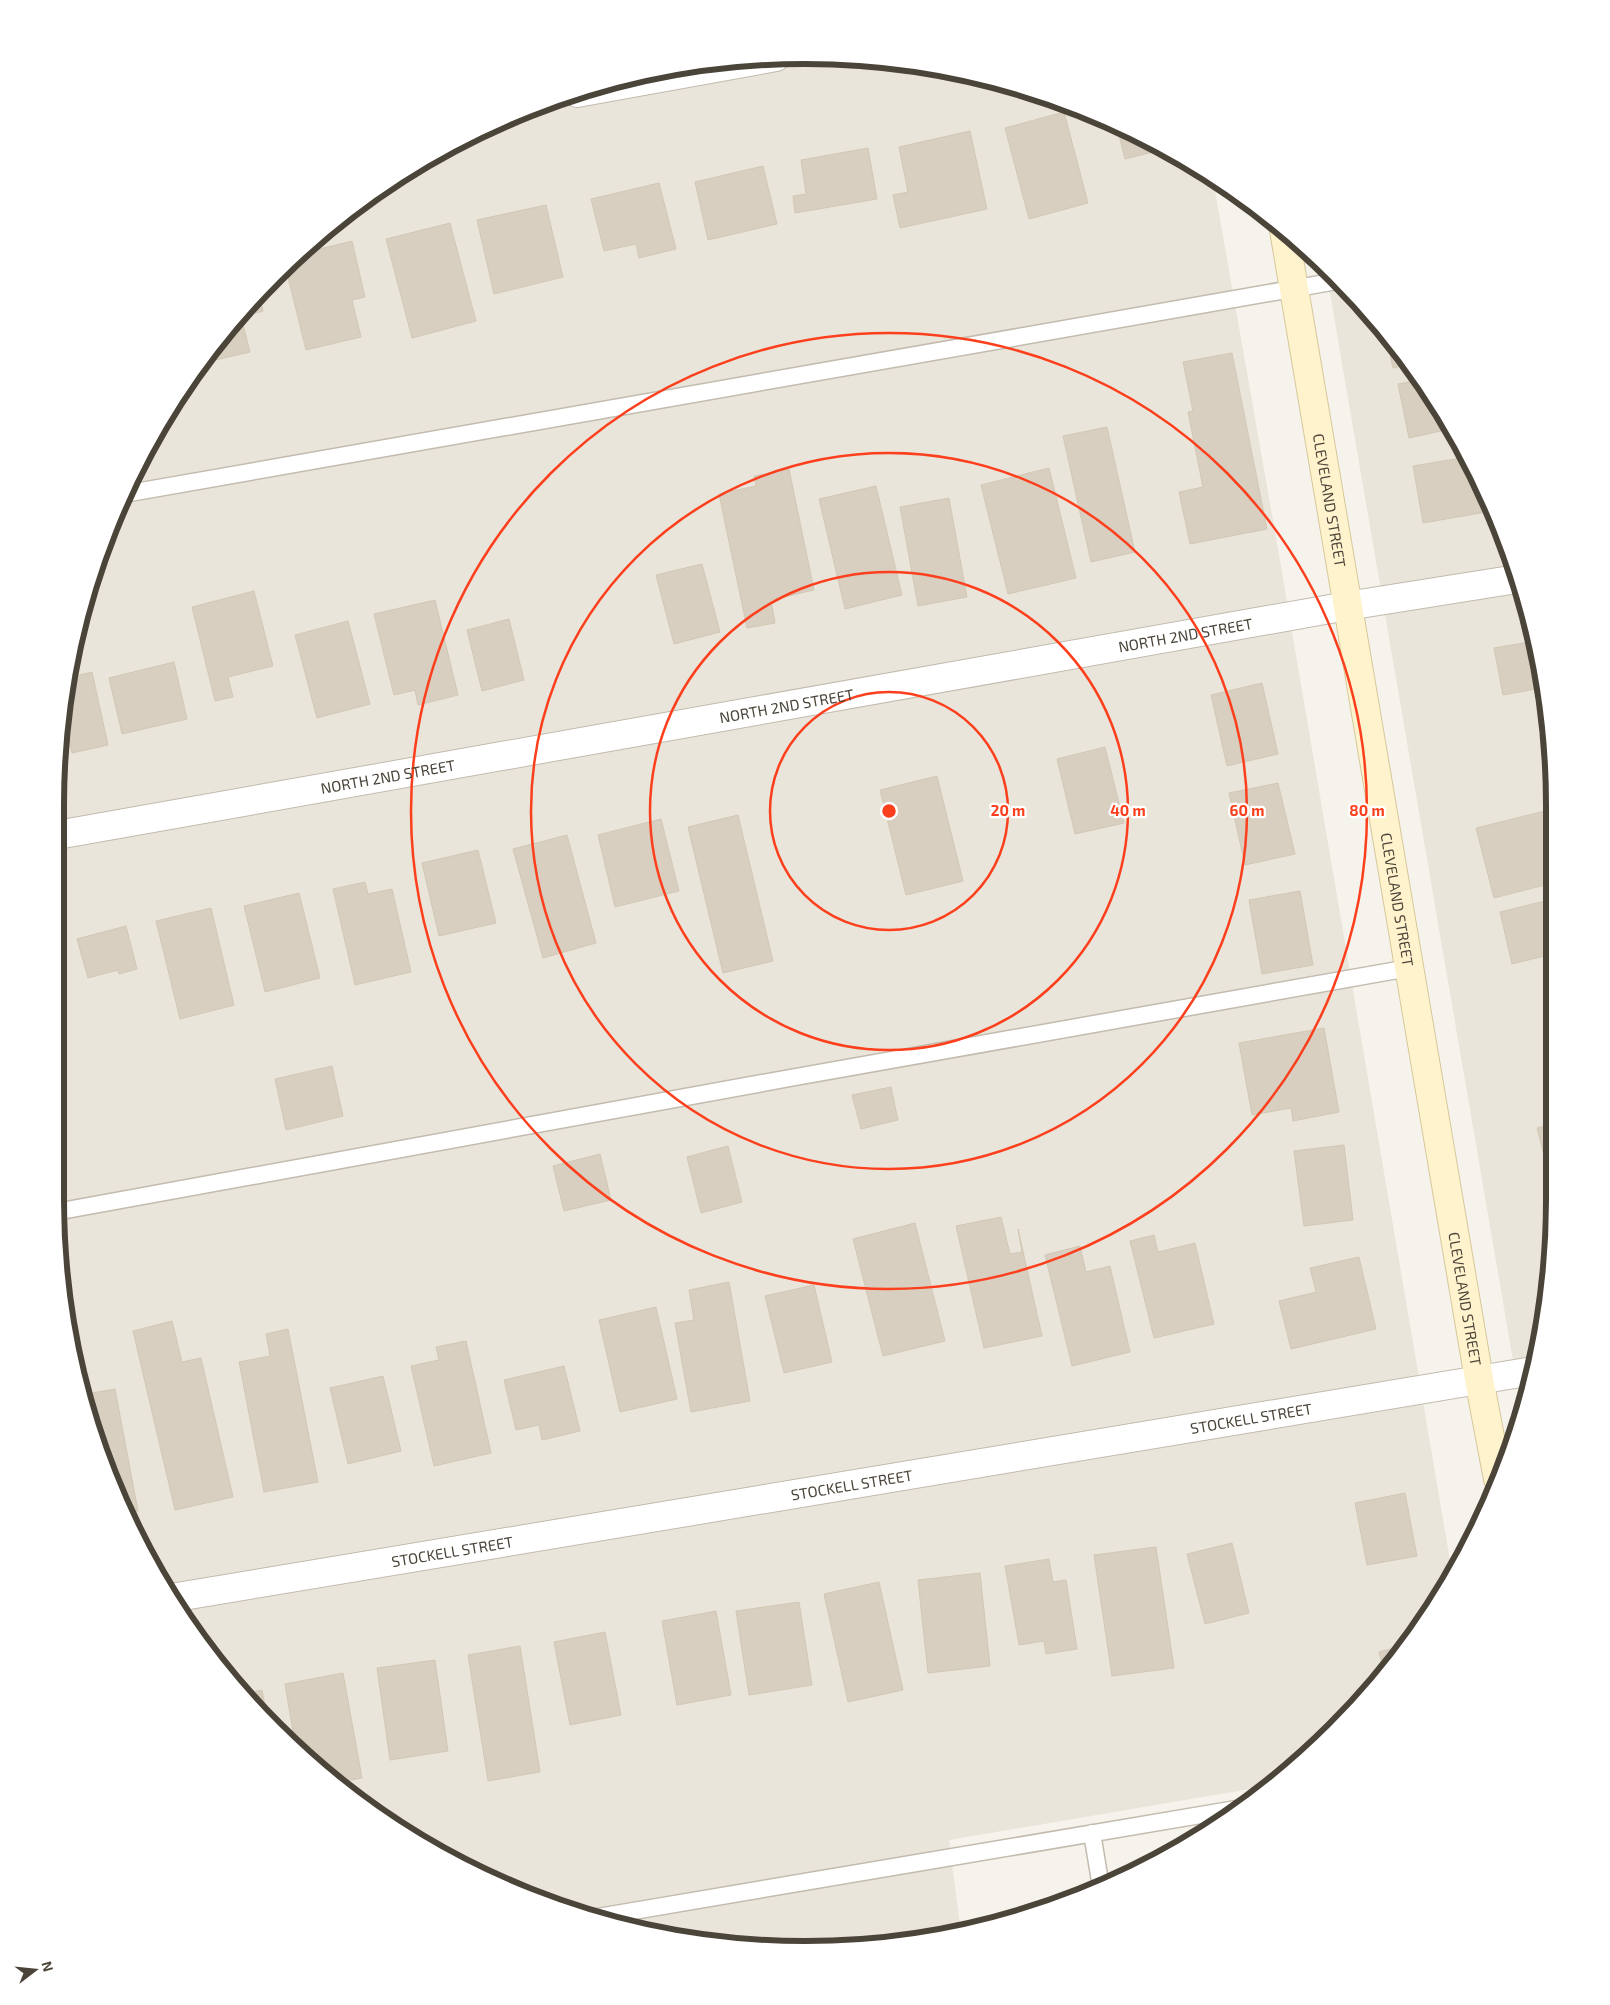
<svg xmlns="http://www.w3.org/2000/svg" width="1610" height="2005" font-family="'Exo 2',sans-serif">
  <rect width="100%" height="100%" fill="#f6f3ec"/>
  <path fill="#eae5da" d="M756,57l147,4 143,34 134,60 33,24 65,370 174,1023 -52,85 -101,107 -26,21 -324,55 12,93 -107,15h-98l-145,-24 -93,-31 -88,-44 -82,-54 -74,-65 -64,-74 -55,-81 -43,-88 -32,-93 -19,-96 -4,-542 12,-98 43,-140 44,-88 85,-120 108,-100 124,-78 138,-51z
    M1326,270l74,78 78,125 51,138 24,145v493l-23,145 -8,19z"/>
  <path fill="#d8cfc1" stroke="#d3c7b4" d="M1064,112l24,91 -59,16 -24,-91z
    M1117,127l48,22 -40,10z
    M970,131l17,78 -87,19 -7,-33 15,-3 -9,-45z
    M868,148l9,51 -82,14 -2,-17 13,-2 -5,-34z
    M763,166l14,58 -69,16 -13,-58z
    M659,183l17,66 -37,9 -3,-14 -32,7 -13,-52z
    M546,205l17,72 -69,17 -17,-74z
    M450,223l26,98 -64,17 -26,-99z
    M352,241l13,56 -13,3 9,37 -55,13 -20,-81 17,-16z
    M259,294l4,17 -22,6 9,35 -47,11 38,-53z
    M1385,332l15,16 10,16 -17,4z
    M1232,353l35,176 -77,15 -11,-52 24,-5 -15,-75 5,-1 -10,-49z
    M1419,380l31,49 -41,9 -11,-54z
    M1107,427l28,125 -44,10 -28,-126z
    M1467,457l11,16 14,38 -69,12 -10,-57z
    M1049,468l27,110 -68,16 -27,-109z
    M789,469l25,121 -43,10 4,23 -28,5 -28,-134 37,-8 -2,-10z
    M876,486l26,109 -57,14 -26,-110z
    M949,498l18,99 -49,9 -18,-99z
    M702,564l18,68 -46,12 -18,-69z
    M254,591l19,75 -45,11 5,20 -18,4 -23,-94z
    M435,600l23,95 -40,10 -3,-15 -21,5 -20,-81z
    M509,619l15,61 -42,11 -15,-61z
    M348,621l22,83 -53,14 -22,-83z
    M1534,641l8,47 -39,7 -9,-47z
    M174,662l13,57 -65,15 -13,-56z
    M92,672l16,73 -36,8 -9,-42 4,-33z
    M1262,683l16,71 -51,12 -16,-71z
    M58,742l4,12 -5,2z
    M1105,747l19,76 -49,11 -18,-75z
    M937,776l26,105 -57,14 -26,-105z
    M1278,783l17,71 -50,11 -16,-72z
    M1553,809v74l-59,15 -18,-70z
    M738,815l35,146 -50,12 -35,-146z
    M661,819l18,72 -64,16 -17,-72z
    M567,835l29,108 -53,15 -30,-109z
    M478,850l18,73 -57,13 -17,-73z
    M365,882l3,12 24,-5 19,83 -56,13 -22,-96z
    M1300,891l13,74 -51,9 -13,-74z
    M299,893l21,85 -55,14 -21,-86z
    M1553,899v55l-41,10 -12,-52z
    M211,908l23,97 -54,14 -24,-98z
    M126,926l11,43 -18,5 -1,-4 -30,8 -11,-39z
    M1324,1028l15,84 -46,9 -2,-13 -39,7 -13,-72z
    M332,1066l11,50 -57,14 -11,-51z
    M891,1087l7,33 -37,9 -9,-34z
    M1553,1124v66l-16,-62z
    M1344,1145l9,75 -49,6 -10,-75z
    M728,1146l14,56 -41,11 -14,-56z
    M600,1154l11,46 -47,11 -11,-45z
    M1001,1217l9,37 12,-2 -4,-23 24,107 -58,12 -28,-122z
    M915,1223l30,118 -62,15 -30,-117z
    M1154,1235l4,17 37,-9 19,81 -60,14 -24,-97z
    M1080,1246l6,26 24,-6 20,86 -58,14 -27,-111z
    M1359,1257l17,72 -85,20 -12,-48 37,-9 -6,-24z
    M729,1282l21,119 -59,11 -16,-89 19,-3 -5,-30z
    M814,1285l18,77 -48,11 -19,-77z
    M656,1307l21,92 -57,13 -21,-92z
    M172,1321l10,41 19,-4 32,139 -58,13 -42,-179z
    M288,1329l30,153 -54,10 -25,-130 31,-6 -4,-22z
    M466,1341l25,112 -57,13 -23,-100 28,-6 -3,-13z
    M564,1366l16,65 -38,9 -3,-15 -23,5 -12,-50z
    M383,1376l18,75 -53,13 -18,-76z
    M115,1389l23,122 -13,2 -13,-26 -31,-92z
    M1405,1493l12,63 -50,9 -12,-62z
    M1232,1543l17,70 -44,11 -18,-70z
    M1156,1547l18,121 -62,8 -18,-121z
    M1049,1559l4,23 13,-2 11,69 -31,5 -2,-13 -25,4 -14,-79z
    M980,1573l10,93 -62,7 -10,-93z
    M879,1582l24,108 -55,12 -24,-108z
    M799,1602l13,83 -63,10 -13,-84z
    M716,1611l15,84 -54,10 -15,-84z
    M605,1632l16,83 -51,10 -16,-83z
    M1407,1645l-7,12 -15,16 -6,-21z
    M520,1646l20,126 -52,9 -20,-126z
    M435,1660l13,91 -58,9 -13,-92z
    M343,1673l19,105 -28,5 -38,-34 -11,-65z
    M262,1690l6,33 -26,-29z"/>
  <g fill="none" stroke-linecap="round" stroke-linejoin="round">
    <g stroke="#c2bbae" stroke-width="19">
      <path id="service" d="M124,494l1213,-213
        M61,1211l729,-133 619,-110
        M1092,1833l9,54
        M592,1918l650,-110"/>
    </g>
    <g stroke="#c2bbae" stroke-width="30">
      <g id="minor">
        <path d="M577,93l199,-36"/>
        <path id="s1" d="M57,835l1290,-229 170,-27"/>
        <path id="s2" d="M171,1598l1362,-227"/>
      </g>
    </g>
    <g stroke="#d6c79b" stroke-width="30">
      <g id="secondary">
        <path id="s3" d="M1284,230l195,1149 19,100"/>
      </g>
    </g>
    <use href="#service" stroke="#fff" stroke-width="16"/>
    <use href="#minor" stroke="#fff" stroke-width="28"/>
    <use href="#secondary" stroke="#fff3cd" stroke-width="28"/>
  </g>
  <g fill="none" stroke="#fc3f1d" stroke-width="2.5">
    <circle cx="889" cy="811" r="119"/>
    <circle cx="889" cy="811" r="239"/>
    <circle cx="889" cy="811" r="358"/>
    <circle cx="889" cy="811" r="478"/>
  </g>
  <g text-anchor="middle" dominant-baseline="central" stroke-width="4.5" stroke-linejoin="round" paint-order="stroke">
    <g font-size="15" fill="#4b4439" stroke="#fff">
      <text stroke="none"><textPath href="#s3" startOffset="274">CLEVELAND STREET</textPath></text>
      <text stroke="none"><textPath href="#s1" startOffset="1146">NORTH 2ND STREET</textPath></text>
      <text stroke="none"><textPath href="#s1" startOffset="741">NORTH 2ND STREET</textPath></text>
      <text stroke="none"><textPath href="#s1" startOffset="336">NORTH 2ND STREET</textPath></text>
      <text stroke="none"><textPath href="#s3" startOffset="679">CLEVELAND STREET</textPath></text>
      <text stroke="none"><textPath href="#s3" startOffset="1084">CLEVELAND STREET</textPath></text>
      <text stroke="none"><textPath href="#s2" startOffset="1095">STOCKELL STREET</textPath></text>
      <text stroke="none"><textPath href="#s2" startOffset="690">STOCKELL STREET</textPath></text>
      <text stroke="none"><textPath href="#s2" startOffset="285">STOCKELL STREET</textPath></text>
    </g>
  </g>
  <path d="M0 0H1610V2005H0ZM805 64H805A741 741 0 0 1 1546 805V1200A741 741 0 0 1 805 1941H805A741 741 0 0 1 64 1200V805A741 741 0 0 1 805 64Z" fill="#fff" fill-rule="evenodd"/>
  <path fill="none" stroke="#4b4439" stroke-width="6" d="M805 64H805A741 741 0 0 1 1546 805V1200A741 741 0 0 1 805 1941H805A741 741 0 0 1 64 1200V805A741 741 0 0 1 805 64Z"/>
  <circle cx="889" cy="811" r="8" fill="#fc3f1d" stroke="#fff" stroke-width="2.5"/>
  <g font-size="15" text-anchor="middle" font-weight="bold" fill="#fc3f1d" stroke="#fff" stroke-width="4.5" stroke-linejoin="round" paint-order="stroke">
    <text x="1008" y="816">20 m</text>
    <text x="1128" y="816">40 m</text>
    <text x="1247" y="816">60 m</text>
    <text x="1367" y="816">80 m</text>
  </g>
  <g transform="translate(35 1970) rotate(74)" stroke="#ffffff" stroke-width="4" paint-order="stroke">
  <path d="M0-4L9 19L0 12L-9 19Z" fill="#4b4439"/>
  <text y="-8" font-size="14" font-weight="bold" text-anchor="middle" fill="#4b4439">N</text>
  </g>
</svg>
